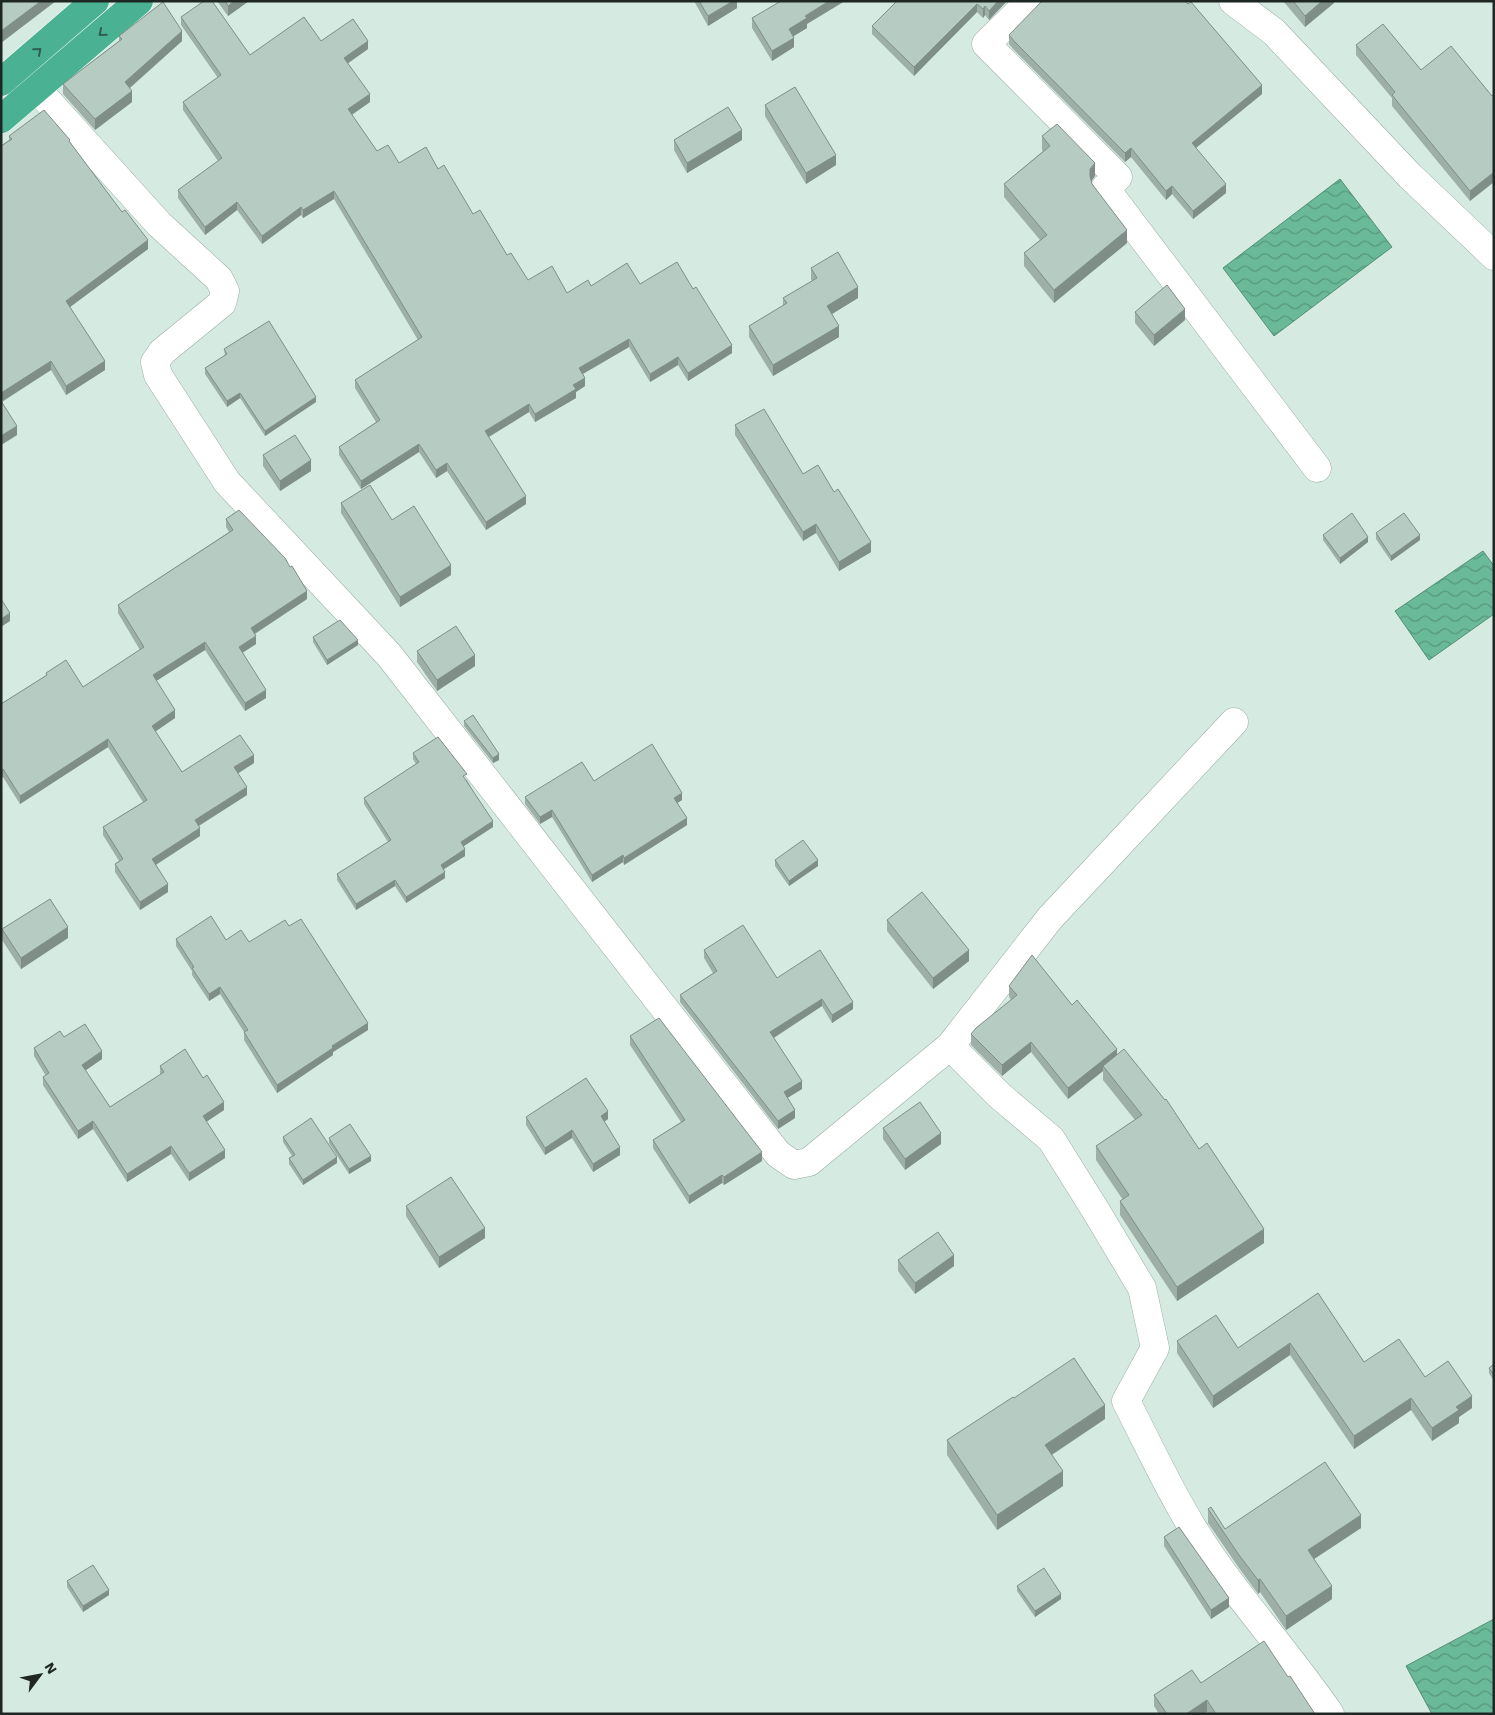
<svg xmlns="http://www.w3.org/2000/svg" width="1495" height="1715" font-family="'Work Sans',sans-serif">
  <defs>
    <pattern id="water-waves" width="16" height="10" patternUnits="userSpaceOnUse" patternTransform="scale(1.25)"><rect width="16" height="10" fill="#6aba9a"/><path d="M0 5q4-4 8 0t8 0" fill="none" stroke="#57977d"/></pattern>
  </defs>
  <rect width="100%" height="100%" fill="#d5eae0"/>
  <path fill="url(#water-waves)" stroke="#538e76" d="M1340,179l52,68 -118,89 -51,-68z
    M1483,551l11,15v48l-65,46 -34,-49z
    M1494,1619v95h-62l-26,-48z"/>
  <g fill="none" stroke-linecap="round" stroke-linejoin="round">
    <g stroke="#9aafa5" stroke-width="29">
      <path id="minor" d="M1030,1l-44,43 132,133 -13,11 212,280
        M1233,1l41,31 136,144 84,80
        M36,88l123,136 60,55 6,12 -3,12 -60,49 -7,10 3,13 69,107 162,173 389,499 16,11 15,-3 141,-116 100,-128 184,-196
        M950,1046l50,50 51,43 45,72 46,77 13,60 -29,53c22,43 42,87 68,129 40,65 93,121 136,184"/>
    </g>
    <g stroke="#fff" stroke-width="29">
      <path id="trunk" d="M1,82l94,-81
        M1,119l138,-118"/>
    </g>
    <use href="#minor" stroke="#fff" stroke-width="28"/>
    <use href="#trunk" stroke="#4ab292" stroke-width="28"/>
  </g>
  <path fill="#9dafa7" d="M217,1h32l-21,15z
    M694,1h43v7l-29,18z
    M897,1h110l-18,19 -4,-5 -2,3 -6,-6 -63,64 -42,-42v-8z
    M1283,1h51v2l-29,24z
    M1041,3l221,91 -66,54 30,45 -33,26 -21,-25 -6,6 -35,-43 -6,5 -111,-112 -5,-6v-9z
    M181,17l69,38 71,-14 47,8 -20,14 22,39 -18,13 25,36 22,12 39,6 35,45 55,66 39,13 24,-7 49,-2 92,69 -44,28 -10,-16 -28,17 -21,-35 -46,27 2,12 -9,6v6l-41,24 -6,-10 -40,25 37,67 -40,26 -39,-59 -11,7 -17,-26 -58,37 -22,-34v-8l37,-25 -21,-34v-8l63,-40 -84,-141 -31,19 -2,-3 -39,29 -25,-34 -32,25 -27,-37v-8l40,-29 -35,-51v-8l35,-24 -37,-53z
    M752,18l55,6v4l-14,8 1,11 -22,14 -20,-33z
    M119,36l63,5 -52,47 2,14 -37,28 -32,-36v-10l56,-43z
    M1356,45l65,25 71,26 -22,105 -78,-95v-8l-36,-43z
    M765,105l71,60 -30,19 -41,-68z
    M9,136l61,6 78,107 -78,58 35,63 -39,25 -15,-25 -49,32 15,33 -16,10v-299l8,-6z
    M1042,136l53,40 -4,5 1,3 35,59 -73,60 -30,-37v-13l16,-13 -36,-43v-13l39,-33 -1,-1z
    M674,140h68l-55,33 -13,-23z
    M811,268l47,30 -26,16 7,23 -66,39 -24,-39v-11l34,-20v-8l29,-17 -1,-2z
    M1135,312l50,8 -31,26 -19,-23z
    M224,349l92,53 -51,34 -25,-38 -13,9 -22,-33v-6l20,-12z
    M735,425l68,49 68,78 -32,19 -23,-38 -13,8 -68,-106z
    M263,455l48,16 -31,20 -17,-25z
    M341,503l51,17 59,55 -51,32 -59,-94z
    M226,519l81,80 -52,35 1,10 -14,9 24,45 -21,13 -40,-61 -49,31 19,37 -20,13 27,41 72,-9 -16,10 9,22 -48,31 1,10 -44,29 12,27 -28,18 -25,-38v-8l4,-3 -16,-26v-8l40,-25 -35,-55 -88,57 -17,-27 -2,1v-74l45,-28v-3l37,14 57,-37 -22,-37v-8l111,-73 -3,-5z
    M1376,533l44,7 -29,21 -15,-22z
    M1323,535l45,7 -28,22 -17,-24z
    M313,637l45,8 -31,20 -14,-23z
    M417,651l58,15 -38,25 -20,-29z
    M464,721l35,39 -6,3 -29,-37z
    M413,753l54,27 26,47 -30,19 2,10 -22,13 2,9 -39,25 -11,-17 -39,24 -19,-30v-6l51,-32 -24,-38v-6l52,-34 -3,-5z
    M594,781l88,19 -5,3 10,22 -63,40 -1,-3 -31,20 -40,-65 -12,7 -15,-20v-7z
    M775,860l43,6 -29,20 -14,-20z
    M887,920l82,41 -36,28 -46,-58z
    M289,926l79,104 -35,22v3l-56,38 -33,-53v-8l-24,-38 -11,7 -17,-26v-4l-16,-25v-7l50,1 23,2z
    M2,929l66,9 -47,31 -19,-29z
    M704,950l73,28 76,31 -21,14 -10,-17 -48,32 28,51 -15,9 8,20 -17,11 -98,-127v-7l33,-22 -9,-15z
    M1009,986l63,19 127,144 65,94 -87,58 -57,-86v-14l3,-1 -27,-40v-14l39,-26 -32,-40v-9l-35,28 -37,-47 -29,24 -31,-31v-11l40,-34 -2,-4z
    M630,1036l132,125 -38,24 -2,-2 -33,21 -36,-56v-8l28,-18 -51,-77z
    M64,1037l38,22 -17,11 25,37 50,-32v-9l64,44 -18,12 19,36 -36,23 -18,-27 -44,28 -34,-53 -15,10 -35,-54v-8l3,-1 -12,-20v-8z
    M526,1117l82,2 -4,3 16,33 -27,17 -21,-34 -27,17 -19,-30z
    M883,1128l58,16 -36,26 -22,-31z
    M283,1137l54,26 -34,22 -14,-21v-6l3,-2 -9,-14z
    M329,1138l42,23 -22,13 -20,-31z
    M406,1206l79,32 -46,30 -33,-52z
    M898,1260l56,6 -39,28 -17,-23z
    M1318,1293l46,69 61,15 47,31 -13,9v6l-27,18 -21,-31 -57,39 -64,-94 -77,53 -36,-55v-12l61,7z
    M1494,1364v17l-5,-8v-5z
    M1105,1419l-53,36 11,31 -66,44 -50,-75v-15z
    M1208,1509l17,20 136,-1 -47,31 18,40 -46,31 -26,-38 -2,2 -19,-26 -31,-45z
    M1164,1537l65,70 -18,12 -47,-73z
    M67,1581l42,14 -26,17 -16,-25z
    M1017,1586l44,13 -26,18 -18,-26z
    M1288,1677l27,37h-107l-1,-2 -3,2h-45l-5,-8v-11l47,-12z"/>
  <path fill="#7f8f88" d="M41,1h15l-55,42v-12z
    M234,1h15l-21,15v-10z
    M733,1h4v7l-29,18v-10z
    M829,1h16l-38,23v4l-18,11v-10l16,-13z
    M998,1h9l-18,19v-9z
    M1322,1h12v2l-29,24v-11z
    M977,4v8l-63,64v-9z
    M985,6v9l-2,3v-9z
    M182,31v10l-57,51v-10z
    M794,38v9l-22,14v-10z
    M368,41v8l-24,17v-8z
    M1262,85v9l-70,57v-8z
    M132,91v11l-37,28v-11z
    M370,94v8l-22,15v-8z
    M742,130v10l-55,33v-10z
    M1131,148v9l-6,5v-9z
    M836,155v10l-30,19v-11z
    M1095,163v13l-5,7v-14z
    M1494,172v10l-24,19v-10z
    M1226,184v9l-33,26v-8z
    M1172,186v8l-6,6v-9z
    M334,191v8l-31,19v-8z
    M237,202v8l-32,25v-8z
    M301,207v8l-39,29v-8z
    M1127,230v13l-73,60v-13z
    M148,240v9l-82,61v-9z
    M858,287v11l-31,19v-11z
    M1185,309v11l-31,26v-11z
    M839,326v11l-66,39v-11z
    M629,339v8l-50,29v-8z
    M732,345v8l-44,28v-8z
    M678,357v8l-28,17v-8z
    M51,361v9l-50,32v-9z
    M105,361v9l-39,25v-9z
    M585,378v8l-9,6v6l-41,24v-8l38,-29z
    M240,393v5l-13,9v-6z
    M316,397v5l-51,34v-5z
    M529,404v8l-44,27v-8z
    M17,426v9l-16,10v-9z
    M419,444v8l-58,37v-8z
    M311,460v11l-31,20v-10z
    M447,463v8l-11,7v-8z
    M526,496v8l-40,26v-8z
    M816,524v9l-13,8v-9z
    M1420,535v5l-29,21v-5z
    M1368,537v5l-28,22v-6z
    M871,542v10l-32,19v-9z
    M451,565v10l-51,32v-10z
    M307,591v8l-56,37v-8z
    M10,613v8l-9,6v-8z
    M256,636v8l-17,11v-8z
    M358,640v5l-31,20v-5z
    M205,642v8l-52,33v-8z
    M475,655v11l-38,25v-11z
    M266,690v8l-21,13v-8z
    M175,710v8l-23,16v-8z
    M108,739v8l-88,57v-8z
    M499,754v6l-6,3v-5z
    M254,755v8l-20,13v-9z
    M3,769v8l-2,1v-8z
    M247,787v8l-52,33v-8z
    M682,793v7l-8,5v-7z
    M552,810v7l-12,7v-7z
    M687,818v7l-63,40v-7z
    M493,821v6l-32,21v-6z
    M200,828v8l-48,31v-8z
    M465,849v7l-24,15v-6z
    M623,855v7l-31,20v-7z
    M818,860v6l-29,20v-5z
    M445,872v6l-39,25v-6z
    M395,880v6l-39,24v-6z
    M168,884v8l-28,18v-8z
    M68,927v11l-47,31v-11z
    M969,950v11l-36,28v-11z
    M220,987v7l-11,7v-7z
    M822,999v7l-52,34v-8z
    M853,1002v7l-21,14v-8z
    M368,1023v7l-35,22v3l-56,38v-8l55,-39z
    M1031,1042v10l-29,24v-11z
    M1117,1049v11l-14,6v5l-35,28v-11z
    M102,1051v8l-20,14v-8z
    M802,1081v8l-18,11v-8z
    M224,1102v8l-21,14v-8z
    M795,1110v8l-17,11v-8z
    M608,1111v8l-7,5v-8z
    M93,1121v8l-15,10v-8z
    M572,1130v8l-27,17v-7z
    M941,1133v11l-36,26v-11z
    M171,1146v8l-44,28v-8z
    M620,1147v8l-27,17v-8z
    M225,1150v8l-36,23v-8z
    M762,1152v9l-38,24v-8z
    M371,1156v5l-22,13v-5z
    M337,1157v6l-34,22v-5z
    M722,1175v8l-33,21v-8z
    M485,1228v10l-46,30v-11z
    M1264,1229v14l-87,58v-14z
    M954,1255v11l-39,28v-11z
    M1290,1343v12l-77,53v-12z
    M1472,1396v12l-13,9v6l-27,18v-13l24,-21z
    M1411,1398v12l-57,39v-13z
    M1105,1405v14l-60,40v-14z
    M1063,1471v15l-66,44v-15z
    M1361,1515v13l-53,35v-13z
    M1260,1579v13l-2,2v-14z
    M1332,1586v13l-46,31v-14z
    M109,1590v5l-26,17v-6z
    M1061,1594v5l-26,18v-6z
    M1229,1598v9l-18,12v-9z
    M1207,1700v12l-3,2h-18z"/>
  <path fill="#b6ccc2" stroke="#7f8f88" d="M1,1h40l-40,30z
    M204,1h8l38,54 54,-38 17,24 32,-22 15,22 -24,17 26,36 -22,15 29,42 11,-6 11,18 27,-16 12,22 6,-4 29,49 7,-4 27,45 4,-2 17,27 24,-14 15,27 21,-13 3,6 36,-23 13,21 37,-22 16,27 3,-2 36,58 -44,28 -10,-16 -28,17 -21,-35 -50,29 6,10 -12,7 3,4 -41,25 -6,-10 -44,27 41,65 -40,26 -39,-59 -11,7 -17,-26 -58,37 -22,-34 41,-27 -25,-40 67,-43 -88,-146 -31,19 -2,-3 -39,29 -25,-34 -32,25 -27,-37 44,-32 -39,-56 38,-27 -40,-58z
    M225,1h9l-6,5z
    M699,1h34l-25,15z
    M781,1h48l-24,15 2,2 -18,11 5,9 -22,13 -20,-33z
    M897,1h101l-9,10 -4,-5 -2,3 -6,-5 -63,63 -42,-41z
    M1042,1h143l3,3 3,-2 71,83 -70,58 34,41 -33,27 -21,-25 -6,5 -35,-43 -6,5 -111,-112 -5,-6z
    M1293,1h29l-17,15z
    M163,2l19,29 -57,51 7,9 -37,28 -32,-35 59,-45 -3,-3z
    M1383,24l38,46 30,-24 41,50 2,-1v77l-24,19 -78,-96 3,-3 -39,-47z
    M795,87l41,68 -30,18 -41,-68z
    M728,107l14,23 -55,33 -13,-23z
    M44,110l26,30 -1,1 53,71 3,-2 23,30 -82,61 39,60 -39,25 -15,-25 -50,32v-247l11,-7 -3,-3z
    M1057,124l38,39 -5,6v7l2,8 35,46 -73,60 -30,-37 23,-18 -43,-51 46,-38 -8,-10z
    M838,252l20,35 -31,19 12,20 -66,39 -24,-39 38,-23 -4,-5 34,-20 -6,-10z
    M1167,285l18,24 -31,26 -19,-23z
    M269,321l47,76 -51,34 -25,-38 -13,8 -22,-33 22,-14 -3,-5z
    M1,401l16,25 -16,10z
    M764,409l39,65 15,-9 16,27 4,-3 33,53 -32,20 -23,-38 -13,8 -68,-107z
    M295,435l16,25 -31,21 -17,-26z
    M370,485l22,35 22,-14 37,59 -51,32 -59,-94z
    M239,510l46,48 5,9 2,-1 15,25 -56,37 5,8 -17,11 27,43 -21,13 -40,-61 -52,33 22,35 -23,16 30,46 58,-37 14,20 -20,12 13,20 -52,33 5,8 -48,31 16,25 -28,18 -25,-38 8,-5 -20,-32 44,-27 -39,-61 -88,57 -17,-27 -2,1v-66l46,-29 -1,-2 20,-13 17,27 61,-40 -26,-42 115,-75 -7,-11z
    M1352,513l16,24 -28,21 -17,-23z
    M1404,513l16,22 -29,21 -15,-23z
    M1,599l9,14 -9,6z
    M340,620l18,20 -31,20 -14,-23z
    M456,626l19,29 -38,25 -20,-29z
    M473,715l26,39 -6,4 -29,-37z
    M438,737l29,37 -4,2 30,45 -32,21 4,7 -24,16 4,7 -39,25 -11,-17 -39,24 -19,-30 54,-34 -27,-42 55,-36 -6,-9z
    M652,744l30,49 -8,5 13,20 -63,40 -1,-3 -31,20 -40,-65 -12,7 -15,-20 57,-35 12,19z
    M803,840l15,20 -29,21 -14,-21z
    M922,892l47,58 -36,28 -46,-58z
    M50,899l18,28 -47,31 -19,-29z
    M211,916l15,24 15,-10 8,12 36,-22 4,6 12,-7 67,104 -36,23 1,2 -56,37 -33,-53 4,-2 -28,-43 -11,7 -17,-26 2,-1 -18,-28z
    M743,925l34,53 43,-28 33,52 -21,13 -10,-16 -52,33 32,49 -18,11 11,18 -17,11 -98,-126 37,-24 -13,-21z
    M1032,955l40,50 5,-5 40,49 -49,39 -37,-46 -29,23 -31,-31 5,-6 41,-33 -8,-9z
    M659,1018l103,134 -38,25 -2,-2 -33,21 -36,-56 32,-20 -55,-84z
    M85,1024l17,27 -20,14 28,42 54,-35 -4,-6 25,-17 18,29 4,-3 17,27 -21,14 22,34 -36,23 -18,-27 -44,28 -34,-53 -15,10 -35,-54 6,-4 -15,-25 26,-17 4,6z
    M1124,1049l41,51 1,-1 33,50 8,-6 57,86 -87,58 -57,-86 9,-6 -33,-49 46,-31 -39,-49z
    M586,1078l22,33 -7,5 19,31 -27,17 -21,-34 -27,18 -19,-31z
    M920,1102l21,31 -36,26 -22,-31z
    M311,1118l26,39 -34,23 -14,-22 6,-3 -12,-18z
    M350,1124l21,32 -22,13 -20,-31z
    M451,1177l34,51 -46,29 -33,-51z
    M938,1232l16,23 -39,28 -17,-23z
    M1318,1293l46,69 35,-23 26,38 23,-16 24,35 -16,11 3,3 -27,18 -21,-30 -57,38 -64,-93 -77,53 -36,-55 39,-26 22,33z
    M1074,1358l31,47 -60,40 18,26 -66,44 -50,-75 66,-43 1,1z
    M1494,1364v11l-5,-7z
    M1325,1462l36,53 -53,35 24,36 -46,30 -26,-37 -2,1 -19,-25 -31,-46 3,-2 14,22z
    M1179,1527l50,71 -18,12 -47,-73z
    M93,1565l16,25 -26,16 -16,-25z
    M1044,1568l17,26 -26,17 -18,-25z
    M1264,1641l24,36 2,-1 25,38h-99l-9,-14 -21,14h-19l-13,-19 38,-25 9,13z"/>
  <defs><path id="oneway-chevron" d="M-2-3.5L2.5 0L-2 3.5" fill="none" stroke-width="1.6" stroke-linecap="round" stroke-linejoin="round" transform="scale(1.25)"/></defs>
  <g stroke="#305f4f">
    <use href="#oneway-chevron" transform="translate(102 33) rotate(140)"/>
    <use href="#oneway-chevron" transform="translate(38 51) rotate(-41)"/>
  </g>
  <rect width="1495" height="1715" fill="none" stroke="#1e2723" stroke-width="5"/>
  <g transform="translate(40 1675) rotate(58)" stroke="#d5eae0" stroke-width="4" paint-order="stroke">
  <path d="M0-4L9 19L0 12L-9 19Z" fill="#1e2723"/>
  <text y="-8" font-size="14" font-weight="bold" text-anchor="middle" fill="#1e2723">N</text>
  </g>
</svg>
